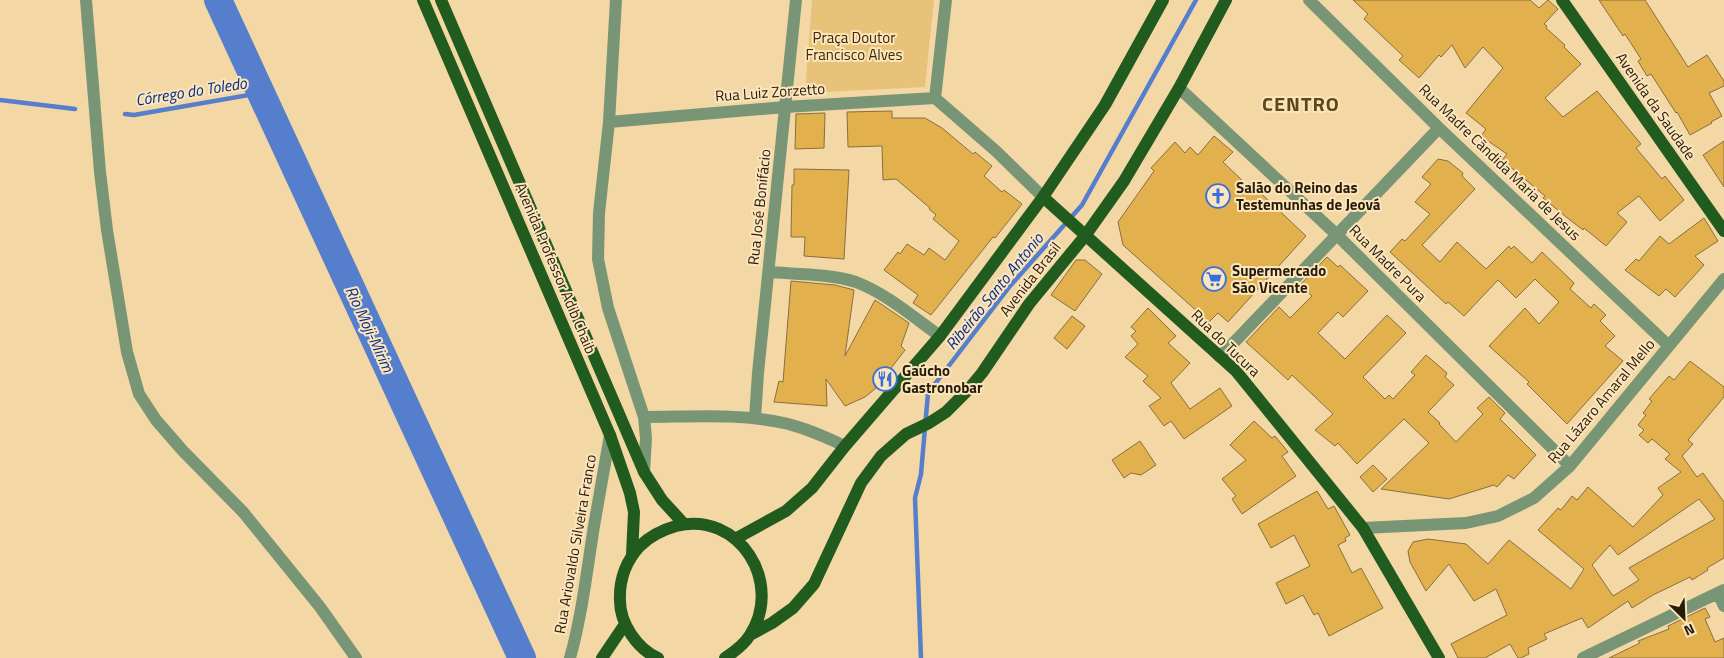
<svg xmlns="http://www.w3.org/2000/svg" width="1724" height="658" font-family="'Titillium Web',sans-serif">
  <rect width="100%" height="100%" fill="#f3d7a5"/>
  <path fill="#e9c279" d="M812,0h122l-9,87 -120,6z"/>
  <g fill="none" stroke-linecap="round" stroke-linejoin="round">
    <path stroke="#557ecc" stroke-width="4.5" d="M0,100l75,9
      M125,114l9,1 126,-22
      M921,658l-6,-160 6,-24 7,-81 82,-107 72,-81 114,-205"/>
    <path stroke="#557ecc" stroke-width="28" d="M218,0l304,658"/>
  </g>
  <path fill="#e2b14d" stroke="#886f40" fill-rule="evenodd" d="M1353,0h177l9,8 9,-8 10,9 -14,15 3,2 -1,2 19,17 -1,2 17,17 -36,34 18,19 34,-26 44,53 -5,4 26,31 3,-3 19,24 -24,21 -21,-25 -22,17 10,9 -21,24 -22,-18 -1,2 -18,-14 -22,-18 2,-2 -43,-36 5,-6 -26,-18 5,-7 -20,-16 37,-45 -20,-21 -18,21 -13,-23 -11,12 -2,-2 -20,23 -20,-18 4,-4 -39,-37 4,-5z
    M1599,0h46l43,67 19,-12 17,26v5l-15,7 13,23 -11,6 1,1 -22,12 -13,-23 -1,1 -25,-39 -4,2 -9,-15 3,-2 -16,-25 -2,2z
    M892,111v7h33l17,10 31,26 2,-2 17,14 -8,10 18,16 2,-2 18,14 -27,34 -2,-1 -15,19 -47,59 -18,-12 5,-8 -34,-25 14,-18 2,2 7,-10 17,11 5,-7 16,12 14,-19 -26,-22 3,-4 -7,-6 1,-1 -34,-29 -13,1 -1,-34 -34,1 -1,-35z
    M825,113l-1,35 -29,1 1,-35z
    M1214,136l19,16 -10,10 25,24 2,-3 56,53 -78,86 -10,-9 -9,9 -86,-77 -5,-23 36,-51 -3,-3 24,-26 10,11 5,-6 8,8z
    M1724,141v46l-21,-32z
    M1438,159l10,2 15,12 -1,3 13,13 -53,56 18,17 17,-20 29,27 23,-23 2,3 3,-3 18,17 10,-11 32,31 -4,6 21,19 3,-4 12,11 -6,6 15,15 -10,10 18,15 -56,63 -40,-40 2,-2 -40,-36 36,-38 14,16 20,-22 -24,-23 -19,19 -18,-18 -34,36 -16,-14 -2,2 -56,-52 12,-13 3,2 25,-27 -15,-12 16,-18 -9,-7z
    M794,169l55,1 -5,89 -40,-3 1,-19h-14l1,-52h2z
    M1704,218l14,23 -23,15 9,9 -29,32 -9,-8 -7,7 -34,-26 11,-11 3,2 21,-25 9,8z
    M1327,257l11,10 2,-2 28,26 -25,26 -5,-5 -20,21 27,26 42,-44 19,18 -43,44 22,22 4,-4 4,4 22,-24 -4,-3 15,-17 21,18 -2,4 9,8 -26,27 12,11 -1,1 17,18 27,-28 -6,-6 12,-11 16,16 -5,6 36,36 -22,24 -6,-4 -11,12 -3,-2 -45,14 -68,-10 48,-46 -25,-24 -47,45 -19,-21 -3,3 -20,-16 18,-16 -41,-39 -4,5 -42,-38 33,-35 11,11 22,-22 -12,-11z
    M1076,260h9l17,14 -27,37 -24,-16z
    M791,281l44,4 19,5 -9,66 30,-56 34,23 -8,23 4,4 -30,39 -10,8 -20,9 -19,-27 1,27 -53,-4 5,-21 4,1z
    M1148,308l28,28 -8,7 22,20 -19,20 19,26 30,-21 12,18 -48,33 -13,-18 -7,5 -15,-20 12,-8 -18,-17 5,-5 -23,-19 13,-13 -7,-8 5,-5 -5,-4z
    M1072,316l13,10 -18,23 -13,-11z
    M1690,361l34,26v10l-36,43 5,4 -11,12 15,21 6,-4 21,29v56l-17,10 1,2 -16,10 -2,-3 -37,18 -21,13 -4,-7 -40,27 -6,-10 -38,16 3,5 -19,9 1,6 -8,4h-3l-8,-14 -25,14h-27l-7,-14 56,-29 -11,-26 -22,12 -25,-37 -23,27 -16,-29 -2,-11 5,-9 15,-3 38,5 22,20 21,-24 62,49 13,-20 -46,-39 20,-22 3,2 11,-14 5,4 11,-13 45,40 30,-32 -5,-7 23,-16 -16,-13 5,-5 -18,-15 -4,4 -9,-8 5,-5 -6,-5 8,-10 -3,-2 9,-12 -3,-2 20,-23 5,4zM1699,499l16,20 -86,49 10,12 -26,16 -21,-31 18,-20 8,10z
    M1254,421l18,17 3,-2 13,16 -6,4 14,20 -54,38 -10,-15 4,-3 -14,-17 24,-19 -16,-15z
    M1140,441l16,24 -15,10 -10,-2 -7,5 -12,-18z
    M1373,465l14,14 -14,13 -13,-15z
    M1317,491l11,18 6,-3 16,29 -5,3 1,3 -8,4 14,28 9,-5 22,40 -54,28 -11,-23 -4,2 -11,-20 -17,9 -10,-21 34,-17 -16,-31 -23,13 -13,-24z
    M1705,608l5,9 -5,2 10,23 9,-4v20h-115l31,-15 -2,-2 31,-12 -1,-3z"/>
  <g fill="none" stroke-linecap="round" stroke-linejoin="round">
    <path stroke="#789675" stroke-width="12" d="M86,0l14,172 7,58 20,122 12,42 17,26 27,31 60,61 77,95 36,51
      M616,0l-7,122 -10,91 -1,46 10,49 36,109 2,21 -2,34
      M1309,0l130,128 230,218
      M1179,88l158,147 233,231
      M935,98l62,54 46,45
      M935,98l11,-98
      M609,122l176,-15 150,-9
      M769,272c26,2 63,2 87,10 31,12 57,35 84,54
      M1220,357l219,-229
      M644,417c46,0 95,-4 140,6 22,5 41,14 61,23
      M755,418l3,-45 38,-373
      M1363,528l103,-5 32,-7 36,-18 36,-32 154,-187
      M1718,593l6,13
      M570,658c12,-43 17,-88 24,-132 5,-30 11,-61 16,-91
      M1583,658l141,-68"/>
    <path stroke="#225b1e" stroke-width="12" d="M423,0l187,435 20,58 4,19 -2,43
      M441,0l203,472 18,28 22,24
      M1562,0l162,231
      M1043,197l193,174 127,157 76,130
      M735,539l51,-28 26,-23 33,-42 95,-110 103,-139 62,-92 58,-105
      M750,635l22,-12 21,-15 21,-24 47,-101 20,-27 25,-22 23,-11 17,-11 21,-21 15,-18 47,-69 56,-68 39,-55 55,-93 47,-88
      M602,658l23,-34
      M658,658c-21,-9 -38,-35 -38,-57 -1,-21 5,-39 20,-55 10,-10 22,-16 36,-20 63,-16 108,57 74,109 -6,10 -16,17 -25,23"/>
  </g>
  <defs>
    <g id="church-ring" transform="scale(1.25)"><circle r="9.5" fill="#fce5bd" stroke="#376fde" stroke-width="1.5"/><path d="M-1.2-6h2.4v3.5h3.3v2.4h-3.3V6h-2.4V-.1h-3.3v-2.4h3.3Z" fill="#376fde"/></g>
    <g id="supermarket-ring" transform="scale(1.25)"><circle r="9.5" fill="#fce5bd" stroke="#376fde" stroke-width="1.5"/><path d="M-6-5.5h2.5l.6 2H6L4.5 2H-2.5L-4.4-4H-6ZM-1.5 3.2a1.3 1.3 0 1 0 .1 0ZM3 3.2a1.3 1.3 0 1 0 .1 0Z" fill="#376fde"/></g>
    <g id="restaurant-ring" transform="scale(1.25)"><circle r="9.5" fill="#fce5bd" stroke="#376fde" stroke-width="1.5"/><path d="M-5-6h1v4h1v-4h1v4h1v-4h1v5L-1.5 .5V6h-2V.5L-5-1ZM5-6V6H3V1.5H1.5Q1.5-4 5-6Z" fill="#376fde"/></g>
  </defs>
  <g fill-rule="evenodd">
    <use href="#church-ring" x="1218" y="196"/>
    <use href="#supermarket-ring" x="1214" y="279"/>
    <use href="#restaurant-ring" x="885" y="379"/>
  </g>
  <g text-anchor="middle" dominant-baseline="central" stroke-width="4" stroke-linejoin="round" paint-order="stroke">
    <g font-size="15" fill="#3d2900" stroke="#fce5bd">
      <text x="854" y="37">Praça Doutor<tspan x="854" dy="17">Francisco Alves</tspan></text>
    </g>
    <g font-size="15" fill="#261c08" stroke="#fce5bd">
      <text transform="translate(770 92) rotate(-4)">Rua Luiz Zorzetto</text>
      <text transform="translate(1656 106) rotate(55)">Avenida da Saudade</text>
      <text transform="translate(1500 162) rotate(44)">Rua Madre Cãndida Maria de Jesus</text>
      <text transform="translate(759 207) rotate(-84)">Rua José Bonifácio</text>
      <text transform="translate(1388 263) rotate(45)">Rua Madre Pura</text>
      <text transform="translate(556 268) rotate(67)">Avenida Professor Adib Chaib</text>
      <text transform="translate(1030 279) rotate(-52)">Avenida Brasil</text>
      <text transform="translate(1226 343) rotate(44)">Rua do Tucura</text>
      <text transform="translate(1601 401) rotate(-50)">Rua Lázaro Amaral Mello</text>
      <text transform="translate(575 544) rotate(-80)">Rua Ariovaldo Silveira Franco</text>
    </g>
    <g font-size="15" font-weight="bold" fill="#261c08" stroke="#fce5bd" text-anchor="start">
      <text x="1236" y="187">Salão do Reino das<tspan x="1236" dy="17">Testemunhas de Jeová</tspan></text>
      <text x="1232" y="270">Supermercado<tspan x="1232" dy="17">São Vicente</tspan></text>
      <text x="902" y="370">Gaúcho<tspan x="902" dy="17">Gastronobar</tspan></text>
    </g>
    <g font-size="16" font-style="italic" fill="#022e89" stroke="#fce5bd">
      <text transform="translate(191 91) rotate(-9)">Córrego do Toledo</text>
      <text transform="translate(994 291) rotate(-51)">Ribeirão Santo Antonio</text>
      <text transform="translate(370 329) rotate(65)">Rio Moji-Mirim</text>
    </g>
    <g font-size="20" font-weight="bold" letter-spacing="1" fill="#5f4817" stroke="#fce5bd">
      <text x="1301" y="103">CENTRO</text>
    </g>
  </g>
  <g transform="translate(1684 618) rotate(156)" stroke="#fce5bd" stroke-width="4" paint-order="stroke">
  <path d="M0-4L9 19L0 12L-9 19Z" fill="#261c08"/>
  <text y="-8" font-size="14" font-weight="bold" text-anchor="middle" fill="#261c08">N</text>
  </g>
</svg>
